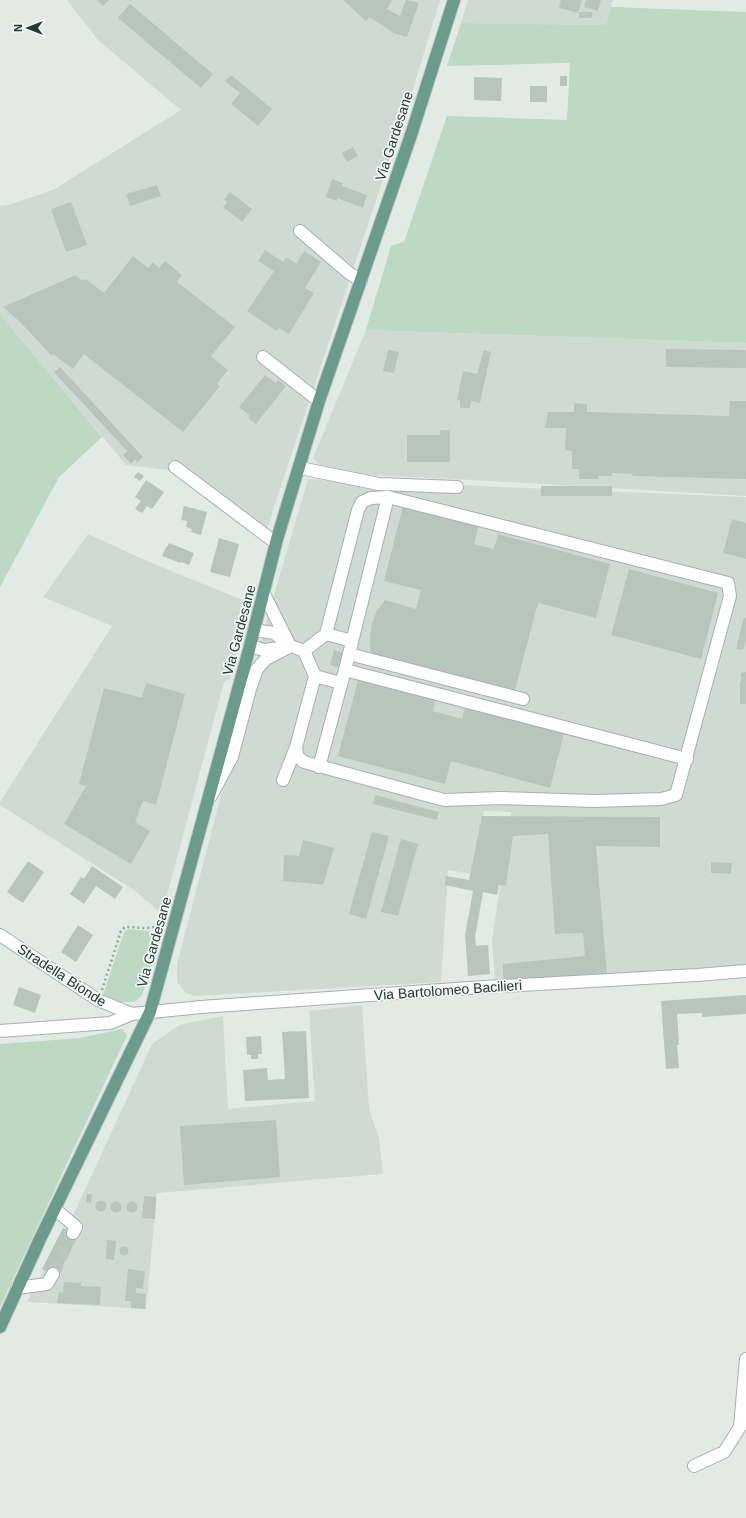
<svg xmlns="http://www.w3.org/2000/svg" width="746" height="1518" font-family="Helvetica,sans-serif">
  <rect width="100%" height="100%" fill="#e2eae6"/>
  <path fill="#d0dad5" d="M67,0h373l-27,89 -141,424 -8,29 -96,-72 -42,-5 -126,-151v-108l8,-1 45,-15 128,-80 -83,-70z
    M468,0h145l-7,25 -145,-2z
    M366,330l380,13v153l-291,-17 -88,-4 -47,-10 -7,-7z
    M308,479l438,18v119l-5,22 5,-17v344l-251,18 -3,-43 19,-128 -27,-1 -11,63 -25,-4 -7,112 -246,14 -9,-3 -9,-11v-18l90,-345z
    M88,534l59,27 103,42 -20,76 -6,3 -62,232 -28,-24 -134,-85v-3l112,-176 -69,-29z
    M362,1005l7,104 10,29 4,36 -226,19 -11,116 -119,-7 50,-95 75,-163 27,-19 44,-9 5,93 87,-8 -6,-90z"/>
  <path fill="#bdd9c4" d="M611,7l135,5v331l-380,-13 25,-84 13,-4 43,-126 120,4 3,-57 -123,3 14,-43 145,2z
    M0,314l102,123 -43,40 -59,110z
    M129,929l34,4 -21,62 -7,7h-13l-19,-7 21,-63z
    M122,1029l5,6 -127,272v-263l80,-6z"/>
  <path fill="#b8c5bf" d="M97,0h12l-6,6z
    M343,0h49l-5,9 13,7 6,-16 13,3 -12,34 -13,-4 -25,-16 -3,4z
    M561,0h21l-4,13 -19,-5z
    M586,0h15l-3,11 -14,-4z
    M130,4l83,70 -12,14 -83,-70z
    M579,12h13v6h-13z
    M231,75l41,34 -14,17 -27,-22 9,-11 -15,-12z
    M560,76h7v10h-7z
    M474,77l28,1 -1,23 -27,-1z
    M530,86h17v16h-17z
    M353,147l5,9 -11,6 -5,-9z
    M332,179l11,4 -1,3 25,9 -4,13 -26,-10v3l-11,-4z
    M157,185l4,11 -31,10 -4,-12z
    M230,192l22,17 -10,13 -19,-15 4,-5 -3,-2z
    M71,202l16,43 -21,7 -15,-43z
    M265,250l18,12 4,-5 9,7 8,-13 17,11 -16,26 9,5 -25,41 -10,-6 -2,3 -30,-20 27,-40 -16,-10z
    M133,256l15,12 5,-6 6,6 6,-7 17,14 -5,7 58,45 -24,29 17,14 -11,14 3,2 -37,46 -99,-78 -11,15 -20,-15 -1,2 -33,-35 -16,-14 73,-32 5,5 5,-1 18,14z
    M666,349l80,1v18l-80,-1z
    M388,350l11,2 -5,21 -11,-2z
    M484,350l7,2 -11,51 -9,-2 -1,7h-10v-7l-3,-1 6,-29 14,3z
    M60,367l83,90 -6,5 -2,-3 -4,5 -8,-9 4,-4 -73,-79z
    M265,375l11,8 2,-3 8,6 -30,38 -8,-6 2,-2 -11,-9z
    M730,401h16v78l-114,-3 1,-2 -21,-1v3h-14v3h-19v-10h-7v-18l-7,-1 1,-22h-21l3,-16h26v-9l13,1v8l142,4z
    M440,430h10v32h-43v-27h33z
    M138,472l6,4 -4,5 -6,-4z
    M146,480l18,12 -12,17 -5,-3 -5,7 -7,-4 6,-8 -6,-4z
    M541,486h71v10h-71z
    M184,506l23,6 -6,23 -10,-3 1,-3 -6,-2 1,-6 -6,-1z
    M403,506l76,19 -5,19 20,5 4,-15 112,30 -14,54 -58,-15 -23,87 -144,-36 -1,-17 2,-14 5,-12 8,-11 31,9 5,-19 -37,-9z
    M732,519l14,4v36l-23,-6z
    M219,538l20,6 -9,33 -20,-5z
    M169,543l25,10 -5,12 -8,-3 -1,1 -18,-7 4,-9h1z
    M629,569l89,24 -17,66 -90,-24z
    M744,617l2,1v21l-3,11 -7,-1z
    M334,650l10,3 -4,15 -10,-3z
    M746,672v32h-6v-22h1v-9z
    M358,680l78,20 -3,11 29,8 3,-11 99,26 -14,54 -99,-27 -6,23 -107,-28z
    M146,683l39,11 -29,111 -13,-4 -8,21 15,9 -19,33 -67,-40 22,-38 -7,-2 25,-96 38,10z
    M375,795l64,17 -2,8 -64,-16z
    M482,816l178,1v30l-64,-1 11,128 -99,7 -3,-1 -2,-3v-13l82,-8 -2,-23 -28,1 -7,-100 -35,2 -7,50 -7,-1 -2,10 -14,-3 -8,45 1,9 12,-1 2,29 -22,2 -3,-41 8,-44 -28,-6 1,-9 23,4z
    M372,832l17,4 -23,83 -17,-5z
    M401,839l17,5 -20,72 -17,-4z
    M303,840l31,8 -11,37 -6,-1 -34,-3 1,-26 15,1z
    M28,861l16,11 -21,31 -16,-11z
    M711,862l21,1 -1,11 -20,-1z
    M92,866l31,21 -8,12 -19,-13 -12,18 -14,-10 11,-17 3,2z
    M78,925l15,10 -17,27 -15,-10z
    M19,987l22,8 -6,18 -22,-8z
    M746,995v19l-44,3v-4l-25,1 2,31h-2l2,23 -13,1 -5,-68z
    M306,1031l3,67 -64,3 -2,-31 24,-2 1,12 17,-1 -3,-47z
    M261,1036l1,18h-4v5h-7v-4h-4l-1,-18z
    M276,1120l4,57 -96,8 -4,-59z
    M87,1194h5l-1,9 -5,-1z
    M144,1196l12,1 -1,22 -13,-1z
    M95.5 1206a5.5 5.5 0 1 1 11 0a5.5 5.5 0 1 1-11 0Z
    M110.5 1207a5.5 5.5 0 1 1 11 0a5.5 5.5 0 1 1-11 0Z
    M126.5 1207a5.5 5.5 0 1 1 11 0a5.5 5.5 0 1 1-11 0Z
    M63,1228l15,8 -21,41 -15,-8z
    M107,1240l9,1 -2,19 -8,-1z
    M119.5 1251a4.5 4.5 0 1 1 9 0a4.5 4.5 0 1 1-9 0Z
    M128,1269l17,2 -2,18 -7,-1v5l10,1 -1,15 -14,-1v-7h-6z
    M64,1282l17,1v3l20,1 -1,18 -43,-2 2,-11 4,1z"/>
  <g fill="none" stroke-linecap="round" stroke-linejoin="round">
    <path stroke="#bcc7c2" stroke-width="12" stroke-dasharray="12 6" stroke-linecap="butt" d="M53,1274l20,-41"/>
    <g stroke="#a5b1ad" stroke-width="14">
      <path id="minor" d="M300,231l49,42 12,8
        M263,357l56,44
        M175,467l101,76
        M300,468l79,16 78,3
        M264,594l24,48
        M254,630l20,3 17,13 13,5 11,25 -19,71 -13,33
        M326,634l26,7
        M250,646l14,4 17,-2
        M304,651l22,-17 32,-124 4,-8 9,-4 17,-1 -43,173 -26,97
        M349,654l174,45
        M345,670l342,89
        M315,676l26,7
        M296,747l1,9 7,6 140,38 57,-2 93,3 67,-2 15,-4 54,-199 -2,-13 -340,-86
        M211,796l21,-39 18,-68 7,-20 9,-10 25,-13
        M0,935l98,65 34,14 69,-7 283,-20 213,-12 49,-4
        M0,1031l110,-8 22,-9
        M55,1209l21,18 -3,6
        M17,1288l30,-4 6,-10
        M694,1466l30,-14 16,-25 6,-68"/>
    </g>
    <g stroke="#bdc4c2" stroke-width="14">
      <path id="major" d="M0,1327l40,-88 110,-227 100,-366 27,-107 42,-138 92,-266 43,-135"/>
    </g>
    <path stroke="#86aa9e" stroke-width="2.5" stroke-dasharray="2 3" stroke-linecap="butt" d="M102,990l19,-59 4,-4c13,-1 28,6 37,-6"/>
    <use href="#minor" stroke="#fff" stroke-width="12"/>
    <use href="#major" stroke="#6c9b8e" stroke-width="12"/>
  </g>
  <g text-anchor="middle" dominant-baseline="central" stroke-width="3.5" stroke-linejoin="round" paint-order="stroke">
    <g font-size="14" fill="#243933" stroke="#f2f7f5">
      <text transform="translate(394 136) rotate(-72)">Via Gardesane</text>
      <text transform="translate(239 630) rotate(-75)">Via Gardesane</text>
      <text transform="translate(154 942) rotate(-74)">Via Gardesane</text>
      <text transform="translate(62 975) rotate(33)">Stradella Bionde</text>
      <text transform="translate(448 990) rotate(-4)">Via Bartolomeo Bacilieri</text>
    </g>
  </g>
  <g transform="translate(28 28) rotate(270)" stroke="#f2f7f5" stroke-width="3" paint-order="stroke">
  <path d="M0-3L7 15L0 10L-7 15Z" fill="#243933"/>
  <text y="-6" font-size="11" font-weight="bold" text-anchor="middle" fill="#243933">N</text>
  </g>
</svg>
